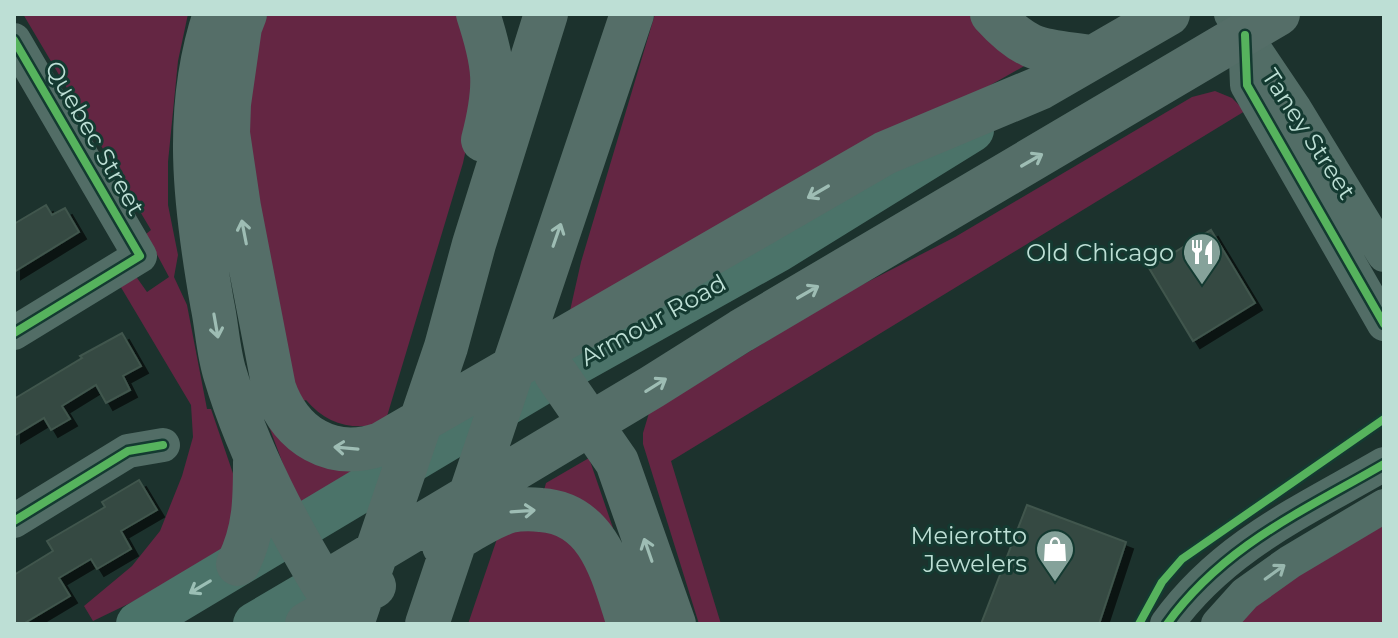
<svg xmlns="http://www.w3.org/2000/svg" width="1398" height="638" font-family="Montserrat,sans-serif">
  <defs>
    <filter id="shadow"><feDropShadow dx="7" dy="7" stdDeviation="0" flood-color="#0009"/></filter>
  </defs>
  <rect width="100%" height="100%" fill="#1c322d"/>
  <path fill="#642643" d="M23,14h165l-10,47 -10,101v43l10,50 -4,22 13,28 20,104h4l29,85 -7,50 -80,48 -60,29 -9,-15 48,-40 28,-35 22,-55 11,-39 -2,-32 -72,-121 16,-9 12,17 22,-15 -23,-43 5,-4z
    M267,14h194l6,13 7,85 -11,51 -78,260c-32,8 -58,2 -79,-23l-6,2 -13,-30 -43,-253 13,-82z
    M655,14h324l47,51 -459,259 14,-62z
    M1215,91l17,7 13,13 -574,350 50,163h-22l-56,-180v-11l6,-20 193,-118 113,-58 237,-140z
    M264,413l111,43 -76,51z
    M589,458l24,70 -6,1 -64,-35 3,-11z
    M1384,511v113h-161z
    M536,527l31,12 18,19 25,66h-142l32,-94z"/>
  <path fill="#354a42" stroke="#41564d" stroke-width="2" filter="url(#shadow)" d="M46,205l6,10 13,-7 14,24 -65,40v-48z
    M1211,230l44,73 -62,38 -44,-73z
    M122,333l19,33 -18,10 7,14 -24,13 -10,-18 -34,21 8,13 -19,11 -7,-12 -30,18v-37l68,-41 -2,-2z
    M139,480l18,30 -36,21 10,18 -34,20 -6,-10 -32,19 11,18 -47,28h-9v-49l39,-24 -6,-10 58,-34 -3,-5z
    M1027,505l99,37 -27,82h-118z"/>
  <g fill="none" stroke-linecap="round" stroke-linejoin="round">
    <path stroke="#526d66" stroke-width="34" d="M1231,14l64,95 89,146
      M1245,35l2,50 137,239
      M14,40l126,216 -126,77
      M14,521l114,-70 35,-6
      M1167,624c56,-78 136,-113 217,-160
      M1218,624l27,-30 45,-32 94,-56"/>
    <path stroke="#4b7369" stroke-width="44" d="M138,624l418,-250 222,-124 194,-120
      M255,624l68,-40"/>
    <path stroke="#556e68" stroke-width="44" d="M215,14c-32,95 -20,192 -3,289 5,23 6,49 13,71 22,74 58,144 98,210l329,-197 89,-56 537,-317
      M245,14l-5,13 -11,77 -1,29 11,74 35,181c17,48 57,73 107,56l504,-291 155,-65 128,-74
      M478,14c17,52 19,72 5,126
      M992,14c36,40 51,36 100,43
      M556,374l61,88 57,162
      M444,546c21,-12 43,-28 66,-35 10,-2 21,-2 31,-1 60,4 72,67 88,114
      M238,564c17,-34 17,-65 17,-102
      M307,624l67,-38
      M352,624l94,-277 28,-103 72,-230
      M427,624l205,-610"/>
    <g stroke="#143a31" stroke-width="13">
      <path id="cycleway" d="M1245,35l2,50 137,239
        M14,40l126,216 -126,77
        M14,521l114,-70 35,-6
        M1139,624l23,-42 20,-23 202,-140
        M1167,624c56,-78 136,-113 217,-160"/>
    </g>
    <use href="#cycleway" stroke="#56b35d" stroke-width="8"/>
  </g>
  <defs><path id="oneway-shaft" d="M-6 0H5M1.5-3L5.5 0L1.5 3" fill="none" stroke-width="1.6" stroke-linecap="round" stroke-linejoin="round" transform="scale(2)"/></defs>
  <g stroke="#9ebdb4">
    <use href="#oneway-shaft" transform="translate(1032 160) rotate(-30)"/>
    <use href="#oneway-shaft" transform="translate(818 192) rotate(150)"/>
    <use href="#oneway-shaft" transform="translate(244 232) rotate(-101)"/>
    <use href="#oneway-shaft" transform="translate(557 235) rotate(-71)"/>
    <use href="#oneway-shaft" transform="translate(808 292) rotate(-30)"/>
    <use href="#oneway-shaft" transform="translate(216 326) rotate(80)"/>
    <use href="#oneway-shaft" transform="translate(656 385) rotate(-32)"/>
    <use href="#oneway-shaft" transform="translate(346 448) rotate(-175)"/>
    <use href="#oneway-shaft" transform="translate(523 511) rotate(-4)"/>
    <use href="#oneway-shaft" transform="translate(648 550) rotate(-109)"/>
  </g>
  <use stroke="#98b7ae" href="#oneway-shaft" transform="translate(1275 572) rotate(-36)"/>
  <use stroke="#9bbfb5" href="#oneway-shaft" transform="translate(200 587) rotate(149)"/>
  <defs>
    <g id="restaurant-pin" transform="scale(2)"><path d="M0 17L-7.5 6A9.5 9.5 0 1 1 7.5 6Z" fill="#85a29a" stroke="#143a31"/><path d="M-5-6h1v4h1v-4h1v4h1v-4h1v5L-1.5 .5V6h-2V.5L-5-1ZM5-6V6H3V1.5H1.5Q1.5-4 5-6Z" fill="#fff"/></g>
    <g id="shop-pin" transform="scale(2)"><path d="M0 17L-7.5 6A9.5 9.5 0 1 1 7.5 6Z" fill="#85a29a" stroke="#143a31"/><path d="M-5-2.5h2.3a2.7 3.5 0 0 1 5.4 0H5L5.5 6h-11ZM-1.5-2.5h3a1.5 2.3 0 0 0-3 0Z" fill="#fff"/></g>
  </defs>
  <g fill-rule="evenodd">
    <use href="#restaurant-pin" x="1202" y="252"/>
    <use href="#shop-pin" x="1055" y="549"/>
  </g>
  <g text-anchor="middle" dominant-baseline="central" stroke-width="6" stroke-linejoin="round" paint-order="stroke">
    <g font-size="24" fill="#bddfd5" stroke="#143a31">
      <text transform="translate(1309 134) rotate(57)">Taney Street</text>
      <text transform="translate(95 138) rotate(60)">Quebec Street</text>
      <text transform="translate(653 320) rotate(-29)">Armour Road</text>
    </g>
    <g font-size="24" fill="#bddfd5" stroke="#143a31" text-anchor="end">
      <text x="1174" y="252">Old Chicago</text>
      <text x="1027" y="535">Meierotto<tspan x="1027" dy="28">Jewelers</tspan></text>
    </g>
  </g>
  <rect width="1398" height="638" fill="none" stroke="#bddfd5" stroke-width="32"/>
</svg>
